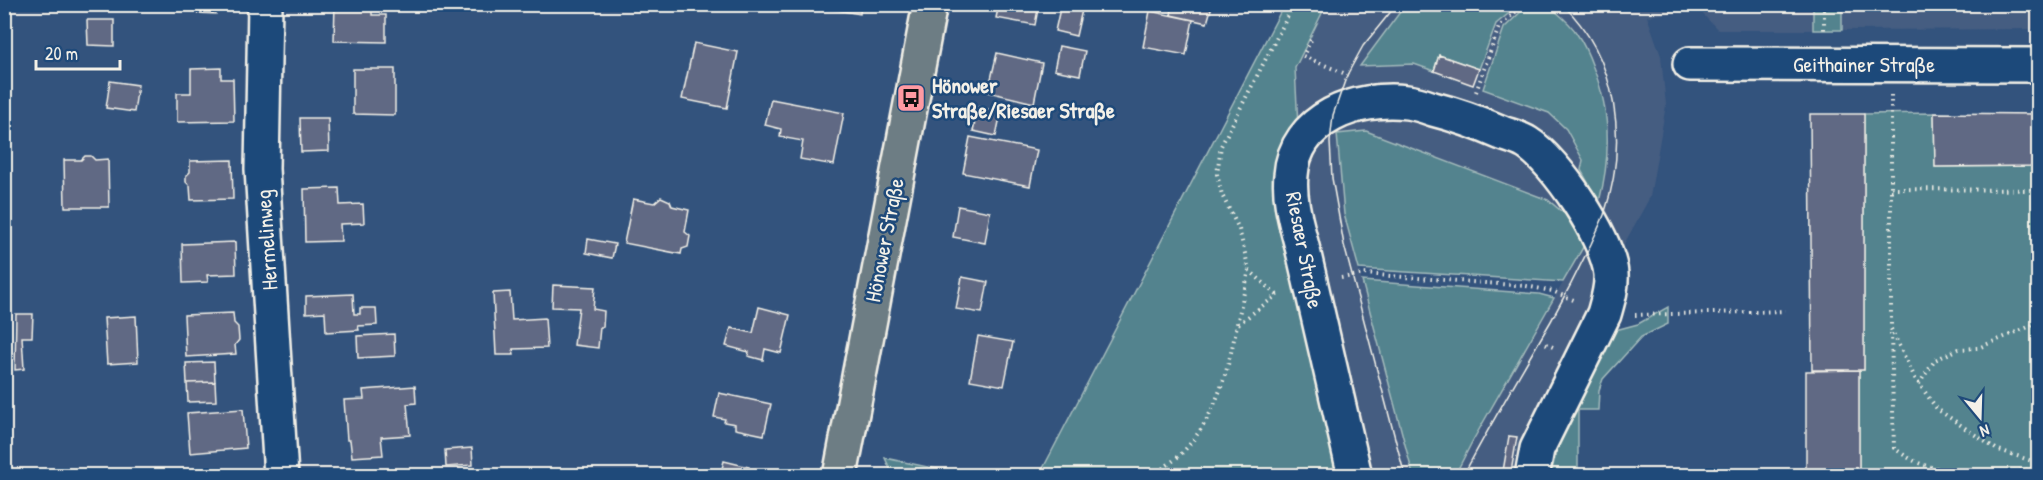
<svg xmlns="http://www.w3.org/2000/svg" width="2043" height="480" font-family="'Patrick Hand',sans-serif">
  <rect width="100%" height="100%" fill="#33537d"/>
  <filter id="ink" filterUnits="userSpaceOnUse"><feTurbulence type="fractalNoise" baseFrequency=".0167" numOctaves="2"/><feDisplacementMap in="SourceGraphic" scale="12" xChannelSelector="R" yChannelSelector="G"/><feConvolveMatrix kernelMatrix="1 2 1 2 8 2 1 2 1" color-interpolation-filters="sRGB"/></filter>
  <g filter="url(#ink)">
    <path fill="#455d81" d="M1326,5h83l-9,7 -40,54 54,-2 19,6 6,-15 40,14 17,-45 23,-19h10l-25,23 -21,61 66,24 17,16 17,31 21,24 5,-49 -8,-50 -13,-32 -11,-20 -29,-28h265v25h-95l-19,-20 -52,6 14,40 5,49 -16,92 -27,49 6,30 -5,30 -63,130 -11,39h-95l17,-33 113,-198 -37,-44 -182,-69 -29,3 7,80 69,261h-76l-42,-191 3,-158 -3,-58z
      M1842,5h196v24l-196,1z"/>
    <path fill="#52838e" stroke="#a3babb" stroke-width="1.5" d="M1529,4l19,1c10,9 22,17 29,29 7,10 12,22 16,33 18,44 18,89 6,135l-18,-32 2,-10 -17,-31 -17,-16 -66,-24 21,-61z
      M1284,5h42l-31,63 3,58 -3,158 42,191 -298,1z
      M1409,5h110l-23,19 -17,45 -40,-14 -5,16 -20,-7 -54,2 40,-54z
      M1813,5h29v25h-29z
      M1934,113l1,54 103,-1v-9v318l-189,1v-3h10v-103h5v-256z
      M1366,131l182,69 26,22 11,22 -22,38 -204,-13 -15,-55 -7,-80z
      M1362,281l177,13 15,4 -82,144 -17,33h-42z
      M1668,307v17l-27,13 -38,42 -4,11 -1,20h-20v65l-28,1 11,-40 51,-105 26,-7z
      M885,458l80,17h-72z"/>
    <path fill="#616984" stroke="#f4f1e8" stroke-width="1.5" d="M197,4h19v10l-19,-1z
      M335,4h37v11h14v27l-52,-1z
      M831,4h30l-1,10 -30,-5z
      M999,4h40l-4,21 -39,-7z
      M1061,4l21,6 -6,26 -21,-5z
      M1173,4h13l25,5 -4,14 -36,-8z
      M1150,11l43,9 -7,35 -43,-8z
      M87,20h27v26l-26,-1z
      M694,43l44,9 -11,56 -45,-9z
      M1059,46l26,5 -5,24 -26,-5z
      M997,53l45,10 -8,40 -46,-11z
      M1439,55l40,14 -6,16 -39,-14z
      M221,68v11h12l1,42 -57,1v-29h14v-24z
      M353,69h42v46l-42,-1z
      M110,81l28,4 -4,27 -28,-4z
      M771,99l73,14 -10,52 -34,-6 3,-18 -23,-4 1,-8 -16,-4z
      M978,107l23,5 -5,24 -23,-5z
      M1934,113l104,1v52l-103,1z
      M1810,114h54v256h-52z
      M300,118h28l1,33 -28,1z
      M970,137l67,13 -7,36 -67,-13z
      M85,156h6l4,4 13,-1 1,48h-44l-1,-47h17z
      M232,160l1,39 -42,1 -1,-14 -4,-4v-6l4,-4v-11z
      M339,188l1,17 23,-1 1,19 -24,1 1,17 -36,1 -1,-53z
      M661,197l9,4 2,5 17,4 -4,22 5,4 -2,11 -6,2 -1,5 -57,-11 9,-44 21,4z
      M958,206l32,6 -5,31 -32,-6z
      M588,239l27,5 -3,14 -26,-5z
      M235,242l1,32 -29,1 1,7 -25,1 -1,-39z
      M962,277l26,5 -6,31 -26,-4z
      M553,285l42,2 -2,22 11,2 -1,16h-3l-2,21 -24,-3 5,-37 -27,-1z
      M510,292l2,28 33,-2 2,30 -34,1 1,6h-18l-3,-62z
      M353,294l1,20h6v-6h16l1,17 -19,1 1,4 -33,2 -1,-20 -19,1v-17z
      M759,307l31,8 -9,38 -16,-4 -2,11 -15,-4 1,-4 -23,-6 5,-18 22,5z
      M233,313l1,10 4,4 1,13 -4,5 1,9 -50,3 -2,-42z
      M16,314h17l-1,23h-10l2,32 -9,1z
      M136,316l2,46 -31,2 -3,-46z
      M394,334l1,22 -37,2 -1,-22z
      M978,336l35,6 -9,44 -34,-6z
      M214,362l1,20 -28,1 -1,-20z
      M1859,370v103h-10v3h-43v-105z
      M215,382l1,19 -28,1 -1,-19z
      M415,386l1,17 -9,1 3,31 -29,2 2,18 -31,2 -2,-17h-3l-3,-40 20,-1 -1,-9z
      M719,393l52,11 -7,31 -29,-6v-5l-11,-2 1,-3 -11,-2z
      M243,409l3,39 -56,5 -3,-40z
      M1509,436l8,1 -6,35 -8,-1z
      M472,448l1,17 -27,2 -1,-17z
      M724,461l25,6 -2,9h-27z"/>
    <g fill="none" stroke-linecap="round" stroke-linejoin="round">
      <g stroke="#f4f1e8" stroke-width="38">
        <path id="minor" d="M265,4l-3,165 19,307
          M1690,64l348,1
          M1355,476c-17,-73 -34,-145 -50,-217 -6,-27 -17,-57 -14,-84 4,-57 66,-79 116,-73 9,1 18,4 26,7 24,6 46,14 69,24 8,3 17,5 25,10 29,18 81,96 84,131 1,14 -3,26 -7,40l-67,135 -5,27"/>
      </g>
      <g stroke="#f4f1e8" stroke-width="38">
        <path id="major" d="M840,476l90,-472"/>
      </g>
      <path stroke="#f4f1e8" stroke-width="4" stroke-dasharray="1.5 4.5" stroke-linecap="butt" d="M1575,4h2
        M1824,4v30
        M1311,40l-8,16 45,19
        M1476,92l23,-65 25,-23
        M1891,95v234l24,49 22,31 59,40 42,14
        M1891,189l147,1
        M1341,278l23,-4 162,12 26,5 24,10
        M1277,295l-28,-25 -10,-41 -17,-34 -5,-21 4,-28 73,-142
        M1635,315l151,-4
        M1237,324l12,-54
        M1891,333l3,115c11,8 23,16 37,19 33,8 74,7 107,1
        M1546,344l9,4
        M1919,384l16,-24 24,-11 19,-1 60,-25
        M1153,476c8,-7 18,-13 26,-20 37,-37 48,-82 58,-131l40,-30 5,-1"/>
      <use href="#minor" stroke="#1f4a7a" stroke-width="33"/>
      <use href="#major" stroke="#6d7d84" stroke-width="33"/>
      <path stroke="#f4f1e8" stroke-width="1.5" d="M1397,4l-34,42 -16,29 -14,40 -3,27 2,36 12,67 61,231
        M1463,476c28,-53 58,-104 88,-155 14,-25 27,-50 40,-77 4,-9 9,-19 13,-29 24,-71 15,-157 -42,-211"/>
    </g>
  </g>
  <defs>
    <g id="bus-square" transform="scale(1.5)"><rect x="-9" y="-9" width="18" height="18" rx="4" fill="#ff9aa2" stroke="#1f4a7a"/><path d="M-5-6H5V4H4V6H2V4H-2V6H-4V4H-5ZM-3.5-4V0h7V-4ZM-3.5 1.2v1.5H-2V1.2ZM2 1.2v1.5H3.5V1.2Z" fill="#111"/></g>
  </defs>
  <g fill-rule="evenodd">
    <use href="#bus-square" x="911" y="98"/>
  </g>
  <g text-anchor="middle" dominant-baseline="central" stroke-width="5" stroke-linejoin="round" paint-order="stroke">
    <g font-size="22" fill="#f4f1e8" stroke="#1f4a7a">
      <text x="1864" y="64">Geithainer Straße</text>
      <text transform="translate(266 240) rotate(-94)">Hermelinweg</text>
      <text transform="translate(884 240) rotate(-79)">Hönower Straße</text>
      <text transform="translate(1305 250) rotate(79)">Riesaer Straße</text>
    </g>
    <g font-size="22" font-weight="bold" fill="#f4f1e8" stroke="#1f4a7a" text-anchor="start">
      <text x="932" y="85">Hönower<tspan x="932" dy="25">Straße/Riesaer Straße</tspan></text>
    </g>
  </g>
  <rect width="2043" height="480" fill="none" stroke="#1f4a7a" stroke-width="24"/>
  <rect x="12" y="12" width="2019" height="456" fill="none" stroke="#f4f1e8" stroke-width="2" filter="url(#ink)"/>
  <g transform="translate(1980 417) rotate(161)" stroke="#1f4a7a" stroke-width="4.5" paint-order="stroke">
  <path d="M0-4.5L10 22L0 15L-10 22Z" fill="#f4f1e8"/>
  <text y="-9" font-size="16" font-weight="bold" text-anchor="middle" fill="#f4f1e8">N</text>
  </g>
  <path d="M36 60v9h84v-9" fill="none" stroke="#f4f1e8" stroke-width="3"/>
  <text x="45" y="60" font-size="18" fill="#f4f1e8" stroke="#1f4a7a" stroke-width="4.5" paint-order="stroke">20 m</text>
</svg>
